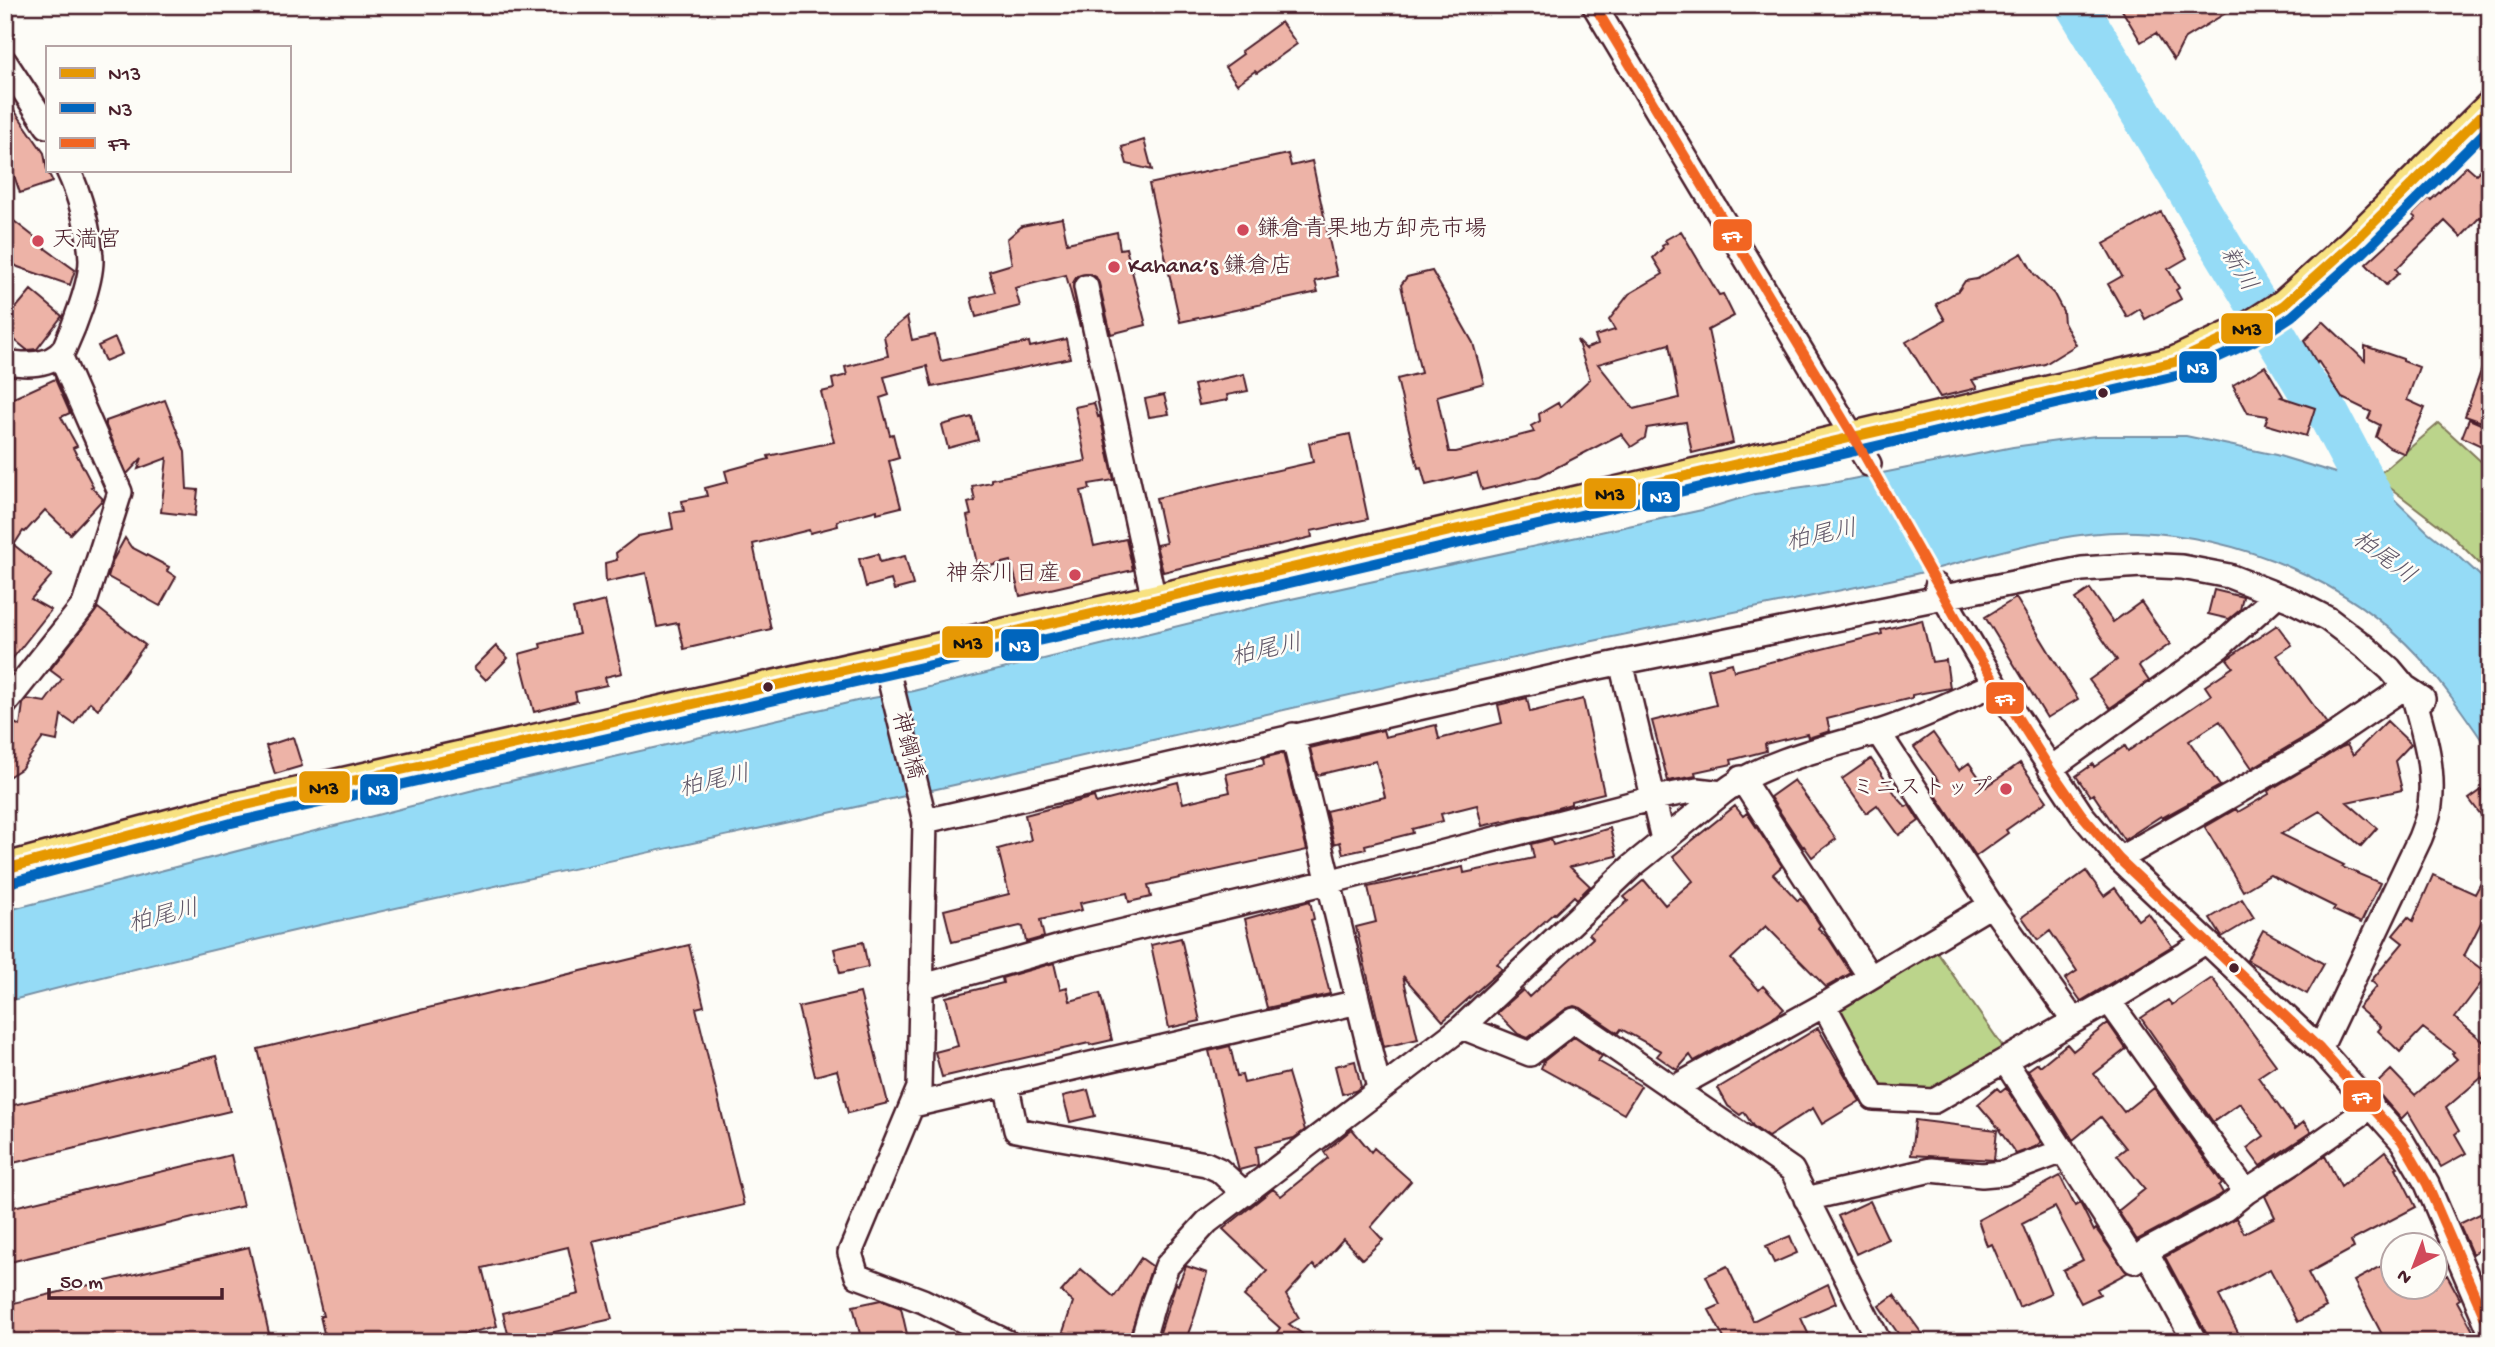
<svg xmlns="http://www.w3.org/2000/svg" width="2495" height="1347" font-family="'Gochi Hand','Klee One',sans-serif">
  <rect width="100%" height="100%" fill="#fdfcf7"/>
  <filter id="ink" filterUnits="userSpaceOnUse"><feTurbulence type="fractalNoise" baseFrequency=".0143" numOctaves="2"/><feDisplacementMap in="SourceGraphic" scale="14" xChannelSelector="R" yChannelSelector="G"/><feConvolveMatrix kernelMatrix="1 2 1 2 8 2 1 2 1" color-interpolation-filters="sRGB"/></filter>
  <g filter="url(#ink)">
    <path fill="#bbd48b" stroke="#827a5b" stroke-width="2" d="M2439,423l47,43 4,-3v111l-41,-41 -73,-56z
      M1937,952l66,95 -72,42 -49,-2 -42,-77z"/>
    <path fill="#95dbf6" stroke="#7790a5" stroke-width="2" d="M2095,436h91l90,19 89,27 29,17 34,33 33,26 29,27v167c-22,-32 -44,-65 -71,-95 -70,-76 -179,-121 -282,-125 -87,-3 -172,33 -257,50 -142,30 -284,57 -425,89 -227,52 -453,104 -680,154 -257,56 -515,110 -770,177v-91l488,-126 368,-85 52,-9 355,-87 434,-94 53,-16 82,-12 176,-35z"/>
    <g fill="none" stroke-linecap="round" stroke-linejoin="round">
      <path stroke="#95dbf6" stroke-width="42" d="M2076,5l230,381 17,18 51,97 -11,35"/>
    </g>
    <path fill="#edb3a7" stroke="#4a1f2b" stroke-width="2" fill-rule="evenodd" d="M2119,5h120l-54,33 -11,22 -18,-27 -15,9z
      M1281,22l16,22 -40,29 -2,-2 -18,13 -12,-17 18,-13 -2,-3z
      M5,97l39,56 3,17 6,12 -33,11 -13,-38 2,-2 -4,-6z
      M1144,140l8,30 -25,-6 -5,-17z
      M1288,154l3,12 21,-5 25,115 -22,5 3,11 -138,30 -31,-138z
      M2490,161v66l-10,-10 -19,20 -16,-16 -49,48 3,4 -13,12 -20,-21 50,-46 -4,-3 17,-17 2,2 36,-34 9,8z
      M2161,212l26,46 -19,11 11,19 -3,2 5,9 -36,20 -5,-10 -13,8 -19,-33 14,-8 -18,-32z
      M5,214l37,29 4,6 29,21 -5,15 -52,-18 -10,-7 3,-5 -6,-5z
      M1062,218l5,25 50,-11 3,17 6,-1 20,77 -35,9 -12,-51 -3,-6 -6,-3 -13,2 -4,7 7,44 -14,-52 -51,13 5,18 -44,11 -5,-19 24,-6 -6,-21 23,-7 -5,-25 15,-13z
      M1681,231l38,64 4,-1 11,22 -26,14 25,113 -41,10 -6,-31 -39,6 -2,10 -14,9 -10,-13 -81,42 -58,14 -5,-17 -51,12 -5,-18 -3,1 -21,-89 24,-6 -20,-88 6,-8 25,-6 41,72 11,40 -47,13 12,56h7l78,-20 -3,-6 9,-5 -1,-7 19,-11 2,4 30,-28 -13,-39 10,10 -1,-2 12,-4 -3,-8 20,-6 -6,-10 20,-26 34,-20 -10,-16 10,-10 -1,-2 5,-3 -2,-3zM1669,344l10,54 -45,11 -36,-45z
      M2022,253l12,21 20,20 9,17 1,12 12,22 -31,19 -73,16 5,8 -37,9 -34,-55 39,-22 -9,-16 23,-14 6,-9 12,-2z
      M31,290l31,26 -25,33 -10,1 -22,-18v-11z
      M907,317l5,23 23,-5 6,26 88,-19 1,5 36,-8 4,19 -138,29 -5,-21 -43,11 5,18 -9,3 10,37 3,-1 6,24 -10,3 12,46 -24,6v-3l-40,11 1,5 -28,7 -1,-3 -56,14 18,85 -87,20 -6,-26 -21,4 -11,-54 -40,9 -1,-19 12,-3 -1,-7 22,-17 35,-7 -3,-16 14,-2 -2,-10 25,-5 -2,-8 23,-6 -3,-11 44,-12 -1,-3 66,-14 -13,-50 13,-3 -2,-10 15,-4 -2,-8 43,-11 -4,-20z
      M2323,321l42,40v-15l38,13v2l16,6 -12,33 18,8 -20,46 -16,-7 -13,-10 4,-12 -12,-6 3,-7 -29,-14 -24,-37 -1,2 -13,-22z
      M115,338l7,16 -17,7 -7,-15z
      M2487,354h3v55l-5,14 -20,-7z
      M2265,366l18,30 -2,1 34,11 -9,28 -41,-12 3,-8 -20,-3 -15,-28z
      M1244,374l4,17 -21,4 1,5 -29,5 -5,-20z
      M55,379l15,34 -9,4 16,29 -4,2 20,38 -2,1 12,12 -33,35 -25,-24 -20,22 -2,-1 -9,14 38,30 -21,24 20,11 -46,58v-266z
      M1164,395l5,19 -20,3 -4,-18z
      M165,400l20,52 2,37 11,1 -3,26 -34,-4 6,-54 -29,11 4,-11 -15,16 -21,-48v-5z
      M1094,403l4,14 2,-1 14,64 -25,4 1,5 -9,2 13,55 32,-7 7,31 -113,26 -9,-35 -33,8 -11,-53 4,-1 -3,-12 7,-2 -3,-15 19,-4v-3l95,-18 -11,-54z
      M972,417l6,23 -30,8 -6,-23z
      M2469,419l21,9v22l-28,-13z
      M1350,434l18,85 -57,12 1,6 -149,35 -7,-27 10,-2 -10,-45 157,-36 -4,-19z
      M125,538l6,9 38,20 -2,4 9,6 -16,29 -52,-29 5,-17z
      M878,554l2,8 25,-6 8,29 -19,5 -3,-10 -25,7 -7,-28z
      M2090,589l23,33 28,-20 29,42 -31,22 10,15 -39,27 -21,-28 28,-20 -42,-61z
      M2214,590l29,7 -3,13 -11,9 -21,-5z
      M2016,598l62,101 -31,19 -62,-101z
      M605,601l17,72 -17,4 2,8 -32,7 2,9 -43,11 -15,-58 22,-6 -1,-4 39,-10 -6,-25z
      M98,608l47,37 -47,64 -8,-7 -16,22 -13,-9 -4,26 -14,-3 -22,31 -16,10v-61l15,8 3,-22 4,-5 18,3 17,-23 -12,-9z
      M1922,620l10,42 14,-2 4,28 -38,7v3l-85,21 3,12 -22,7 -1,-4 -42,10 1,7 -35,9 1,4 -37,8 1,4 -28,5 -16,-60 64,-16 -8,-36 24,-6 2,8 148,-37 -1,-4z
      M2277,625l15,20 -15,10 50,69 -75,44 -32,-47 -31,20 31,45 -58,32 -1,-2 -37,24 -31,-46 -3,2 -14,-20 17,-12 1,3 31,-21 3,5 83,-56 -6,-9 28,-19 -6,-8z
      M496,646l12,12 -22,22 -12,-12z
      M1527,698l3,14 53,-13 21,94 -33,8v3l-27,8 -62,14 -5,-21 -36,9 2,7 -31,8 1,4 -48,12 1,4 -23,5 -3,-12 -6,2 -8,-33 59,-14 -9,-36 -59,14 -7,-27 73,-18 2,7 51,-12 3,14 63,-16 -4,-18z
      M2387,721l24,23 -16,17 7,29 -55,12 30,26 -16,18 -41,-35 -39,23 63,31 -2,2 38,16 -19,40 -28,-13 2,-3 -65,-32 -27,16 -38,-64 31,-18 2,3 31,-18 -1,-3 74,-44 5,-2 6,10z
      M1933,733l26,37 10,-7 17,24 34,-24 27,38 -41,29 2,3 -32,23 -44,-67 8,-6 -26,-36z
      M293,737l9,29 -27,8 -9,-28z
      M1283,753l24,97 -159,35 3,12 -22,5 -2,-9 -47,10 2,7 -42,10 4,17 -18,5 -3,-15 -3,-1 -68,16 -8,-32 65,-16 -11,-45 33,-9 -6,-25 69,-18 2,6 82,-21 5,21 47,-11 -4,-18 38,-9 -1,-7z
      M1871,759l27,39 8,9 3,-2 10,16 -20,14 -22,-30 -11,8 -24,-34z
      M1794,780l42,59 -24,18 -8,-11 -1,1 -33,-50z
      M2490,784v43l-21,-28z
      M1735,806l8,10 4,-3 35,53 -9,8 25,27 2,-3 7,7 13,20 -2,3 11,11 22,34 -25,14 -60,-61 -35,33 28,31 4,-4 21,23 -7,6 -83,46 -4,-6 -13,15 -20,-14 4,-5 -40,-22 -3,4 -37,-25 -7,-2 -8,3 -38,29 -10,-4 -21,-21 26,-23 6,7 64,-59 -4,-4 39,-33 -4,-4 20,-17 21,25 28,-24 -20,-25z
      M1610,828l7,28 -47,11 20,19 -13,13 -3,-3 -19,18 -1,-1 -57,51 5,5 -59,52 -40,-45 15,63 -34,8 -28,-120 20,-5 -8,-35 95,-20 1,6 70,-15 -3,-14 20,-5 2,6z
      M2490,866v39l-26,51 24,18 -33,44 35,29v38l-9,-7 -35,30 13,23 -4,3 11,19 -25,14 -33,-55 -7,7 -28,-32 18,-17 24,25 42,-36 -5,-5 2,-2 -31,-24 -23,24 -22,-21 3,-4 -23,-19 19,-22 -6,-5 32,-38 -10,-8 15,-18 5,4 20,-46 42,19z
      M2086,871l18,25 11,-8 23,32 10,-7 24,33 -91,55 -16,-22 12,-8 -27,-40 -12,9 -16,-23z
      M2242,899l12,19 -32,19 -12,-19z
      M1310,901l4,18 -3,1 19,74 -63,14 -22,-89z
      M2263,930l61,34 -17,30 -60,-34z
      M1181,938l19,83 -31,7 -18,-83z
      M863,942l5,25 -28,6 -6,-24z
      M689,945l15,61 -8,2 48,197 -151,36 19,78 -102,23 -7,-29 76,-19 -11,-47 -86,21 15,58 -43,11 2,5h-130l-6,-26h3l-65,-267z
      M1054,963l6,26 7,-2 3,14 30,-8 12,47 -22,5 -1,-2 -147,34 -7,-25 23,-6 -12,-49 57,-14 -1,-5z
      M2212,978l64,87 -18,12 37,52 9,-7 7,10 -51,34 -13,-18 17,-12 -24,-33 -27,19 -72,-104 27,-18 4,5z
      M860,993l28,110 -40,10 -11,-43 -22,6 -17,-69z
      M2108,1023l18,26 -32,25 30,38 30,-24 68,95 -3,3 4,7 -6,4 -80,43 -19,-29 27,-22 -28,-34 9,-7 -25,-31 -28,23 -45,-70 10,-7 2,3 27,-22 6,7z
      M1818,1028l42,73 -38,23 -9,-16 -45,29 -15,-11 -9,-14 -4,3 -12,-9 -10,-18z
      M1574,1037l28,19 -4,5 43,25 -17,28 -83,-46 3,-7z
      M1230,1046l7,30 5,-1 2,8 44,-10 17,57 -11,8 -38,9 2,18 -19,5 -30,-119z
      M216,1056l14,55 -225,54v-58z
      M1355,1061l6,26 -6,4 -13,3 -7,-28z
      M1997,1088l4,4 5,-4 35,54 -6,5 -19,7 -17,-24 2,1 -23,-27z
      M1088,1090l7,26 -25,6 -7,-26z
      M1915,1120l82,10 -3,30 -83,-5z
      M1352,1129l19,23 3,-4 37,33 -40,46 12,13 -21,19 -19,-20 -26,30 -4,-4 -27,30 13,23 -10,6 24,18h-43l10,-14 -36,-32 23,-25 -44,-42 50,-40 8,7 47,-38 -4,-6z
      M2385,1151l13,16 -2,1 20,39 -65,34 3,7 -46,25 18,34 -28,15 -28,-53 -51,27 24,46h-32l-46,-85 71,-39 8,15 31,-16 -10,-21 60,-40 16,31z
      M231,1155l12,51 -233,56 -5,-20v-33z
      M2060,1176l15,30 5,-3 14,28 2,-2 31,44 -30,16 3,5 -19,9 -18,-33 20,-10 -28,-53 -33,17 29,69 -32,14 -27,-63 -5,2 -9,-26z
      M1870,1201l18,38 -32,15 -18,-38z
      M2490,1209v36l-18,9 -13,-30z
      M1790,1236l7,17 -23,10 -8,-17z
      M249,1247l22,95h-266v-37z
      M1141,1258l11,8 -24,76h-37l-28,-10 10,-30 -12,-10 20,-23 33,28z
      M2393,1260v27h11l4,9 16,-9h11v-5l12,-7 13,24 -3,2 22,41h-93l-32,-61z
      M1186,1266l21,7 -12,42 -10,27h-28l19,-59 2,2z
      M1727,1266l26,55 75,-37 8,19 -35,15 11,24h-86l-17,-32 11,-5 -14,-29z
      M1894,1295l34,47h-24l-25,-36z
      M881,1300l20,8 6,26 -31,8h-14l-9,-36z"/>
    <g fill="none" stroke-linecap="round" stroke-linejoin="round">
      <g stroke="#4a1f2b" stroke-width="28">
        <path id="minor" d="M1594,5l275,459
          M5,62l42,64
          M1086,287l68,313
          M5,362c20,3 45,5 59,-13 10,-22 27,-65 27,-89 -1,-28 -11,-65 -23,-90
          M1937,586l58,98 87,131 37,44 201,190 82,92 25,43 63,147
          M885,661l40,160 -6,267 -69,165 7,23 66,25 84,41
          M1621,662l42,177
          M5,704l79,-99 36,-113 -60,-137
          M1878,732l113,173 83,116
          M1293,735l86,353
          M2050,769l169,-122 58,-52
          M1741,778l129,199
          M925,821l659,-151 498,-101 60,-4 40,2 47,9 62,24 37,19 37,28 25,22 15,18 18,12
          M2119,859l198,-112 88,-60
          M920,987l154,-44 254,-61 326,-84 43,-8 25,3c40,-31 105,-46 154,-60 40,-12 80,-33 119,-49
          M2109,1001l137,191
          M1824,1005l50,93 60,3 175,-100 96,-59
          M1462,1027l68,27 44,-34 218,150 87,172
          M2320,1049l100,-211c4,-11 9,-22 10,-33 5,-37 -7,-75 -17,-111
          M2005,1061l129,200 12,-10 79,-42 21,-17 48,-31 78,-55
          M1006,1083l10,47 190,34 13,6 25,23
          M1674,1088l150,-83 167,-100
          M913,1105l445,-103
          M1806,1199l125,-29 51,5 22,-2 59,-22
          M2146,1251l49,91
          M1142,1342l12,-41 13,-35 40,-44 255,-195 170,-161 90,-73"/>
      </g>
      <g stroke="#4a1f2b" stroke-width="35">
        <path id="major" d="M5,869l223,-60 926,-209 1021,-238 73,-34 36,-23 69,-62 137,-136"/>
      </g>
      <use href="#minor" stroke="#fdfcf7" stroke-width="23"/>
      <use href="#major" stroke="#f8e281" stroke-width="30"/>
      <g stroke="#fdfcf7" stroke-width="16">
        <path id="bus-1" d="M5,869l223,-60 926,-209 1021,-238 73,-34 36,-23 69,-62 137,-136"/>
      </g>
      <g stroke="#fdfcf7" stroke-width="16">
        <path id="bus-2" d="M9,883l222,-60 926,-209 1023,-239 74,-34 38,-25 71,-63 127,-126"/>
      </g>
      <g stroke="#fdfcf7" stroke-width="16">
        <path id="bus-3" d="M1594,5l261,434 113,200 82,130 32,46 37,44 201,190 82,92 25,43 63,146"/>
      </g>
      <use href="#bus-1" stroke="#e69804" stroke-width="10"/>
      <use href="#bus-2" stroke="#0065bd" stroke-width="10"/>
      <use href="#bus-3" stroke="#f26522" stroke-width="10"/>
    </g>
  </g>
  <g fill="#d1495b" stroke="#fdfcf7" stroke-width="2.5">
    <circle cx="1243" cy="230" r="7"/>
    <circle cx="38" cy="241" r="7"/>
    <circle cx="1114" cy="267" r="7"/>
    <circle cx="1075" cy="575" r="7"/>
    <circle cx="2006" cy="789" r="7"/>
  </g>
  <g fill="#4a1f2b" stroke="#fdfcf7" stroke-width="2.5">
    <circle cx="2103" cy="393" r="6"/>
    <circle cx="768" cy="687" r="6"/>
    <circle cx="2234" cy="968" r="6"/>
  </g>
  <g text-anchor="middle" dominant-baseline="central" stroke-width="5" stroke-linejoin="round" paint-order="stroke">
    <g font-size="23" fill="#4a1f2b" stroke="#fdfcf7" text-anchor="start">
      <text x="1257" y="230">鎌倉青果地方卸売市場</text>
      <text x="52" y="241">天満宮</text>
      <text x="1128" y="267">Kahana’s 鎌倉店</text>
      <text x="1061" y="575" text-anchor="end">神奈川日産</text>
      <text x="1992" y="789" text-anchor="end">ミニストップ</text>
    </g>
    <g font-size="23" fill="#4a1f2b" stroke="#fdfcf7">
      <text transform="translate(906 746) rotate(76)">神鋼橋</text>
    </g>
    <g font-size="24" font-style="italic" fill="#605768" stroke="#fdfcf7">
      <text transform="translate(2237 270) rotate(59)">新川</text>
      <text transform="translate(1822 537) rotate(-12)">柏尾川</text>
      <text transform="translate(2383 559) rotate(37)">柏尾川</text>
      <text transform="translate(1267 652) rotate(-13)">柏尾川</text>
      <text transform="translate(715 783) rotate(-13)">柏尾川</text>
      <text transform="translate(164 918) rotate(-14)">柏尾川</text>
    </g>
  </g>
  <g stroke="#fdfcf7" stroke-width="2.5">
    <rect x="1712" y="218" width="41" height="34" rx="7" fill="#f26522"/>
    <rect x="2220" y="312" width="54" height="33" rx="7" fill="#e69804"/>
    <rect x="2178" y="350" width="40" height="34" rx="7" fill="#0065bd"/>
    <rect x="1583" y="477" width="54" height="33" rx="7" fill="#e69804"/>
    <rect x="1641" y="480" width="40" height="33" rx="7" fill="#0065bd"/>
    <rect x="941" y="625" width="53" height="34" rx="7" fill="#e69804"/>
    <rect x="1000" y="628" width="40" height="34" rx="7" fill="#0065bd"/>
    <rect x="1985" y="681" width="40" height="34" rx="7" fill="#f26522"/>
    <rect x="298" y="770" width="53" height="34" rx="7" fill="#e69804"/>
    <rect x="359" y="773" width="40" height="33" rx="7" fill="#0065bd"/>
    <rect x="2342" y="1079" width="40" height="34" rx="7" fill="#f26522"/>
  </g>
  <g font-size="19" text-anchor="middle" font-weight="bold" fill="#fff">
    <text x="1732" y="242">F7</text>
    <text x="2198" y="374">N3</text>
    <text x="1661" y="503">N3</text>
    <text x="1020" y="652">N3</text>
    <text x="2005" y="705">F7</text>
    <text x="379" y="796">N3</text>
    <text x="2362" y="1103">F7</text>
  </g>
  <g font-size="19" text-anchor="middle" font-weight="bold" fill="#111">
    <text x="2247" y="335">N13</text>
    <text x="1610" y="500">N13</text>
    <text x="968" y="649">N13</text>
    <text x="324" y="794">N13</text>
  </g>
  <rect width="2495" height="1347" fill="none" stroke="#fdfcf7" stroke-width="28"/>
  <rect x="14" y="14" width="2467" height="1319" fill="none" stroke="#4a1f2b" stroke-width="2.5" filter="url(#ink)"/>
  <rect x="46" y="46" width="245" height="126" fill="#fdfcf7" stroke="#b5a4a5" stroke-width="2"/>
  <rect x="60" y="68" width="35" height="10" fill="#e69804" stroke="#b5a4a5" stroke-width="2"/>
  <text x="108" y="80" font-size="21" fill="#4a1f2b">N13</text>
  <rect x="60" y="103" width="35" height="10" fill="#0065bd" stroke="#b5a4a5" stroke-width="2"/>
  <text x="108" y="116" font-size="21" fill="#4a1f2b">N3</text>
  <rect x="60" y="138" width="35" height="10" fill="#f26522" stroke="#b5a4a5" stroke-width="2"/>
  <text x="108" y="150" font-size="21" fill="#4a1f2b">F7</text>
  <g transform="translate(2414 1266) rotate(222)"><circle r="33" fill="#fdfcf7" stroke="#b5a4a5" stroke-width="2"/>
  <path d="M0-5L12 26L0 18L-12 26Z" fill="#d1495b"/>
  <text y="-10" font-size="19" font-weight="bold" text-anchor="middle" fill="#4a1f2b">N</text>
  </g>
  <path d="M49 1288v10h173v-10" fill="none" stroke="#4a1f2b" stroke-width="3.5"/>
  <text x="60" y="1288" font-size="21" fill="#4a1f2b" stroke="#fdfcf7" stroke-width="5" paint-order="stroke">50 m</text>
</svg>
